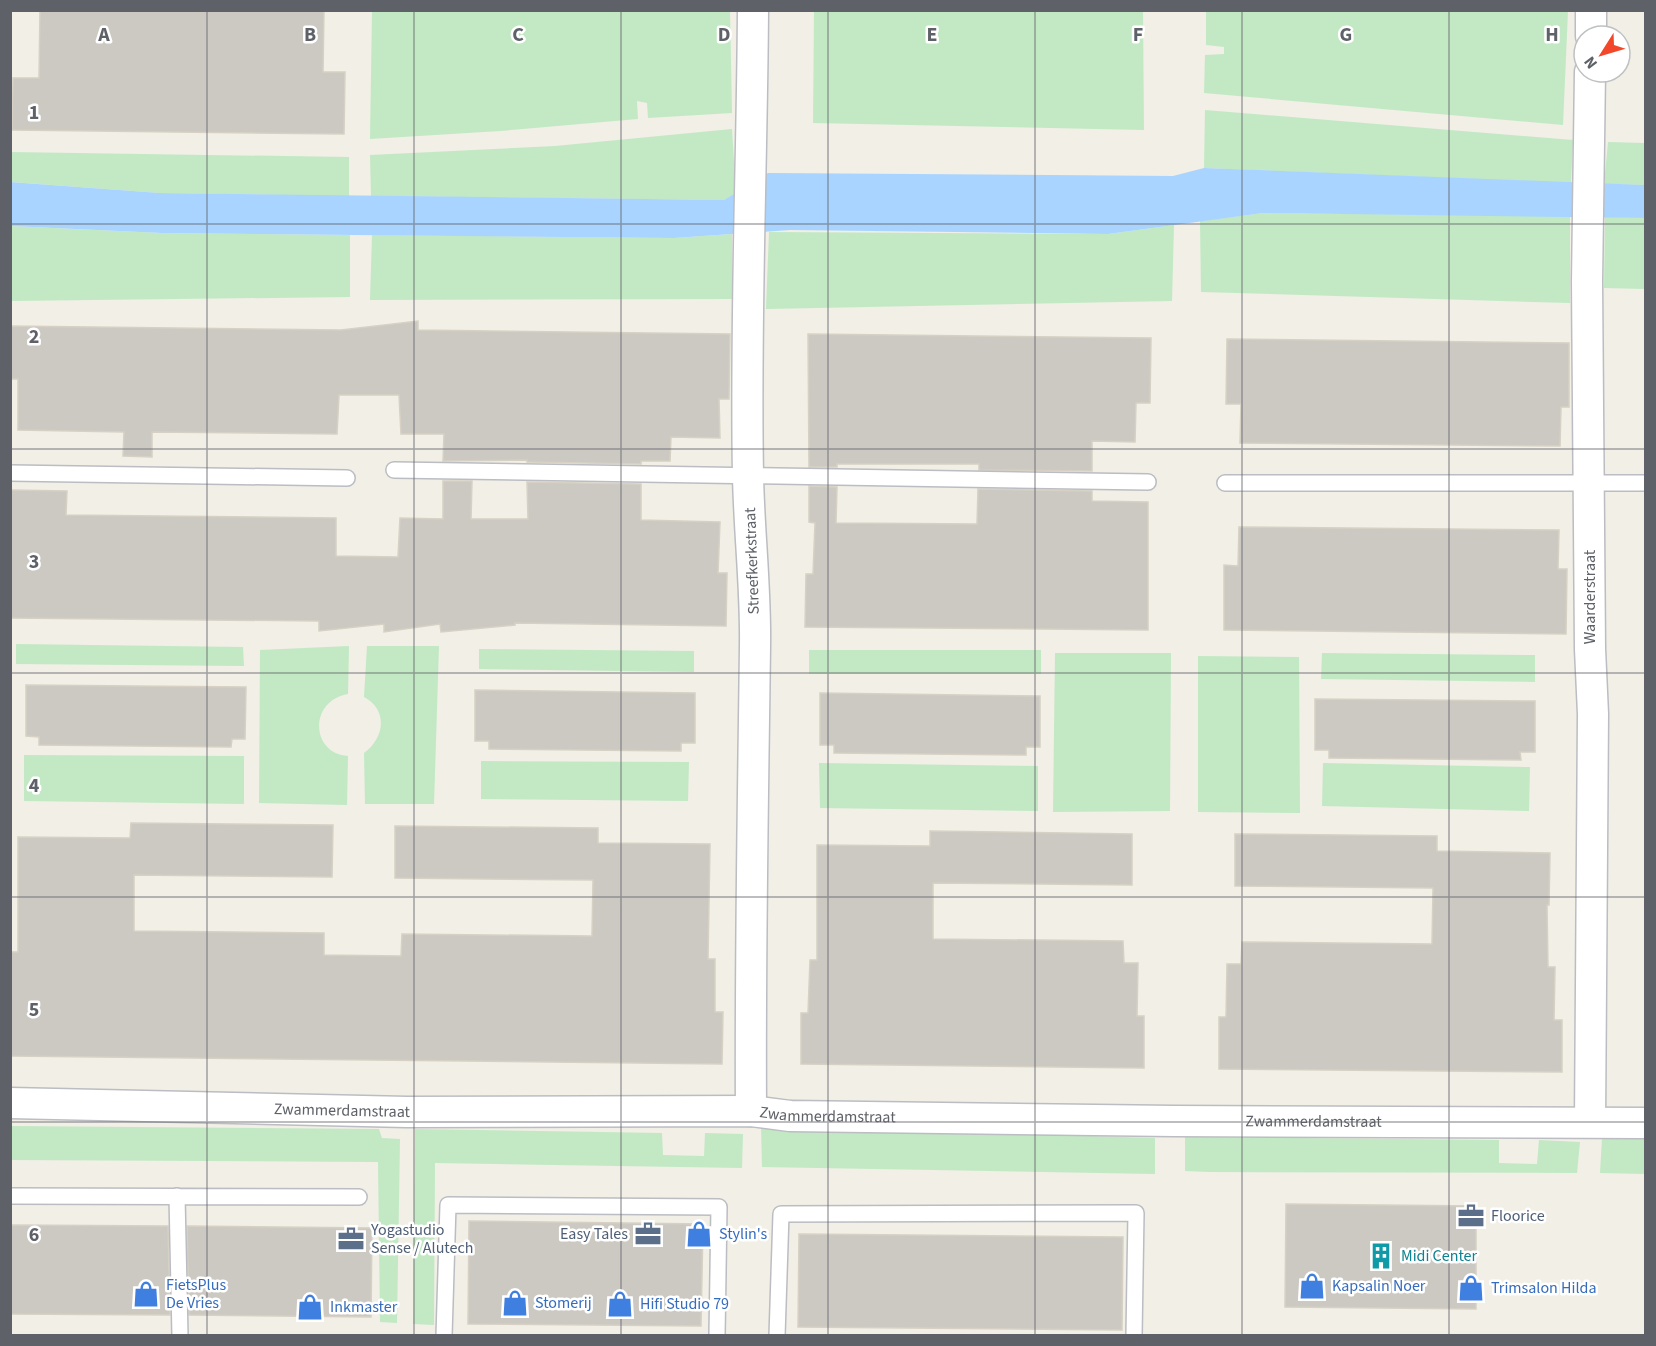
<svg xmlns="http://www.w3.org/2000/svg" width="1656" height="1346" font-family="'Source Sans 3',sans-serif">
  <rect width="100%" height="100%" fill="#f1efe6"/>
  <path fill="#c2e9c4" d="M372,10l358,1 2,102 -84,5 -1,-15 -10,-2 1,18 -138,12 -130,8z
    M814,11h329l1,119 -331,-7z
    M1206,11h362l-5,114 -359,-32 1,-38 19,-1v-7l-18,-2z
    M1205,110l368,30 -2,43 -367,-15z
    M732,129l4,64 -12,7 -353,-4 -1,-41 185,-9z
    M1608,142l37,1v42l-41,-1z
    M10,152l339,5v39l-189,-3 -149,-11z
    M1263,213l307,3v87l-369,-11 -1,-71z
    M1605,217l40,1v71l-41,-1z
    M1174,225l-2,76 -406,8 3,-77 339,2z
    M10,226l152,7 188,2v62l-339,4z
    M732,234v65l-362,1 2,-65 302,3z
    M16,644l227,3 1,19 -228,-2z
    M349,646l-1,48c-40,7 -37,60 0,62l-1,49 -88,-2 1,-153z
    M367,646h72l-5,158h-69l-1,-51c20,-14 25,-43 0,-56z
    M479,649l215,2v21l-215,-3z
    M809,650h232v24h-232z
    M1055,653h116l-1,158 -117,1z
    M1322,653l213,2v27l-214,-3z
    M1198,656l101,1 1,156 -102,-1z
    M24,755l220,1v48l-220,-3z
    M481,761l208,1 -1,39 -207,-2z
    M819,763l219,3v45l-218,-3z
    M1323,763l207,4 -1,44 -207,-5z
    M11,1126l368,3 3,9 18,1 -3,184 -17,-1 -2,-160 -367,-2z
    M761,1126l394,12v36l-393,-7z
    M415,1129l247,4 1,22 41,1 1,-23 38,1 -1,34 -307,-5 -1,162 -21,-1z
    M1185,1137l314,3v23l38,1 2,-24 41,2 -3,31 -368,-1 -24,-1z
    M1602,1138l43,1v35l-45,-1z"/>
  <path fill="#a8d4ff" d="M1204,168l441,17 1,33 -383,-5 -155,21 -318,-4 -116,8 -512,-5 -151,-7 -1,-44 150,11 564,7 44,-27 405,3z"/>
  <path fill="#ccc9c3" stroke="#d6d1c4" stroke-width="1.5" d="M40,10h284l-1,62h22l-1,62 -332,-4 1,-52h26z
    M418,321v9l312,4 -1,65h-10l1,39 -49,-1 -1,24h-29v3l-114,-2v-2l-84,1 1,-27h-43l-2,-39h-60l-2,39 -185,-2v25l-29,-1 1,-24 -106,-2v-51h-8v-53l331,4z
    M808,334l343,4 -1,65h-14l-1,39 -43,-1v30l-113,-1v-6h-142v3h-28z
    M1227,339l342,4v64h-8l-1,39 -320,-3 1,-39h-15z
    M443,481h29l-1,38h57l-1,-37 114,2v36l79,2 -2,51h9l-1,53 -211,-3v2l-74,7 -1,-8 -56,8v-8l-65,7v-10l-309,-3 1,-128 56,1 -1,24 270,3v38l62,1 2,-39 43,1z
    M809,486l28,1 -1,36 141,1 1,-35 114,2v10l56,1v128l-343,-3 1,-53h7l2,-51 -6,-1z
    M1239,527l320,3 -1,39h9l-1,65 -342,-4v-65l14,1z
    M26,685l220,2 -1,52h-13l-1,8 -192,-2v-8l-13,-1z
    M475,690l220,3v50h-14v8l-192,-2v-8h-14z
    M820,693l220,3v51h-14v8l-192,-2v-8h-14z
    M1315,699l220,2v51h-15l1,8 -192,-2v-8h-14z
    M131,823l202,2 -1,52 -198,-2v56l190,2v22l77,1 1,-22 190,2 1,-56 -198,-2v-52l203,2v15l112,1 -2,115h7v53h8l-1,52 -712,-8v-104h8v-115l112,1z
    M930,831l202,3v51l-199,-2v56l190,2 1,22h14l-1,53h7v52l-343,-4v-51h7l2,-53h7v-115l113,1z
    M1235,834l202,2v15l113,2 -1,52h-2l1,62h7l-1,53h8v52l-343,-3v-52h7l1,-53h14l1,-22 190,2 1,-56 -198,-2z
    M1286,1204l190,2v103l-191,-2z
    M469,1221l234,3 -2,102 -233,-2z
    M10,1225l158,1 2,89 -160,-1z
    M187,1226l185,2 -1,89 -182,-2z
    M799,1234l324,3 -1,93 -324,-3z"/>
  <g fill="none" stroke-linecap="round" stroke-linejoin="round">
    <g stroke="#bbbdc2" stroke-width="18">
      <path id="service" d="M394,470l754,12
        M10,473l337,5
        M1225,483h421
        M10,1196l349,1
        M177,1196l3,140
        M444,1336l4,-131 271,2 -2,129
        M777,1336l4,-122 355,-1 -2,123"/>
    </g>
    <g stroke="#bbbdc2" stroke-width="33">
      <g id="minor">
        <path d="M1591,36v-26"/>
        <path id="s1" d="M10,1103l397,9 344,-1 39,5 384,5 472,2"/>
        <path d="M751,1111c-1,-155 2,-310 4,-465 1,-57 -6,-114 -7,-171 -3,-155 4,-310 5,-465"/>
        <path d="M1590,1122l3,-408 -3,-65 -3,-367 3,-210"/>
      </g>
    </g>
    <use href="#service" stroke="#fff" stroke-width="15"/>
    <use href="#minor" stroke="#fff" stroke-width="30"/>
  </g>
  <path fill="none" stroke="#5e6167" stroke-width="1.5" stroke-opacity="0.55" d="M207,10v1326M414,10v1326M621,10v1326M828,10v1326M1035,10v1326M1242,10v1326M1449,10v1326M10,224h1636M10,449h1636M10,673h1636M10,897h1636M10,1122h1636"/>
  <defs>
    <g id="office-bare" transform="scale(2.07)"><path d="M-6-3h4V-5.5h4V-3h4V5H-6ZM-1-4.5V-3h2v-1.5ZM-6 0V1H6V0Z" fill="#5c6f8a" stroke="#fff" stroke-width="2.5" paint-order="stroke"/></g>
    <g id="shop-bare" transform="scale(2.07)"><path d="M-5-2.5h2.3a2.7 3.5 0 0 1 5.4 0H5L5.5 6h-11ZM-1.5-2.5h3a1.5 2.3 0 0 0-3 0Z" fill="#3f7fe0" stroke="#fff" stroke-width="2.5" paint-order="stroke"/></g>
    <g id="building-bare" transform="scale(2.07)"><path d="M-4-6H4V6H1V3H-1V6H-4ZM-2.5-4.3h1.7v1.8h-1.7ZM.8-4.3h1.7v1.8H.8ZM-2.5-1h1.7V.8h-1.7ZM.8-1h1.7V.8H.8Z" fill="#0f9aa8" stroke="#fff" stroke-width="2.5" paint-order="stroke"/></g>
  </defs>
  <g fill-rule="evenodd">
    <use href="#office-bare" x="1471" y="1216"/>
    <use href="#office-bare" x="648" y="1234"/>
    <use href="#shop-bare" x="699" y="1234"/>
    <use href="#office-bare" x="351" y="1239"/>
    <use href="#building-bare" x="1381" y="1256"/>
    <use href="#shop-bare" x="1312" y="1286"/>
    <use href="#shop-bare" x="1471" y="1288"/>
    <use href="#shop-bare" x="146" y="1294"/>
    <use href="#shop-bare" x="515" y="1303"/>
    <use href="#shop-bare" x="620" y="1304"/>
    <use href="#shop-bare" x="310" y="1307"/>
  </g>
  <g text-anchor="middle" dominant-baseline="central" stroke-width="5" stroke-linejoin="round" paint-order="stroke">
    <g font-size="16" fill="#5e6167" stroke="#fff">
      <text transform="translate(752 561) rotate(-92)">Streefkerkstraat</text>
      <text transform="translate(1590 597) rotate(-90)">Waarderstraat</text>
      <text stroke="none"><textPath href="#s1" startOffset="332">Zwammerdamstraat</textPath></text>
      <text stroke="none"><textPath href="#s1" startOffset="818">Zwammerdamstraat</textPath></text>
      <text stroke="none"><textPath href="#s1" startOffset="1304">Zwammerdamstraat</textPath></text>
    </g>
    <g font-size="16" fill="#4e5e75" stroke="#fff" text-anchor="start">
      <text x="1491" y="1216">Floorice</text>
      <text x="371" y="1230">Yogastudio<tspan x="371" dy="18">Sense / Alutech</tspan></text>
      <text x="628" y="1234" text-anchor="end">Easy Tales</text>
    </g>
    <g font-size="16" fill="#366cbe" stroke="#fff" text-anchor="start">
      <text x="719" y="1234">Stylin's</text>
      <text x="166" y="1285">FietsPlus<tspan x="166" dy="18">De Vries</tspan></text>
      <text x="1332" y="1286">Kapsalin Noer</text>
      <text x="1491" y="1288">Trimsalon Hilda</text>
      <text x="535" y="1303">Stomerij</text>
      <text x="640" y="1304">Hifi Studio 79</text>
      <text x="330" y="1307">Inkmaster</text>
    </g>
    <g font-size="16" fill="#0d838f" stroke="#fff" text-anchor="start">
      <text x="1401" y="1256">Midi Center</text>
    </g>
  </g>
  <g font-size="20" text-anchor="middle" font-weight="bold" fill="#5e6167" stroke="#fff" stroke-width="5" stroke-linejoin="round" paint-order="stroke">
    <text x="104" y="41">A</text>
    <text x="310" y="41">B</text>
    <text x="518" y="41">C</text>
    <text x="724" y="41">D</text>
    <text x="932" y="41">E</text>
    <text x="1138" y="41">F</text>
    <text x="1346" y="41">G</text>
    <text x="1552" y="41">H</text>
    <text x="34" y="119">1</text>
    <text x="34" y="343">2</text>
    <text x="34" y="568">3</text>
    <text x="34" y="792">4</text>
    <text x="34" y="1016">5</text>
    <text x="34" y="1241">6</text>
  </g>
  <rect width="1656" height="1346" fill="none" stroke="#5e6167" stroke-width="24"/>
  <g transform="translate(1602 54) rotate(233)"><circle r="28" fill="#ffffff" stroke="#bfc0c2" stroke-width="1.5"/>
  <path d="M0-4.5L10 22L0 15L-10 22Z" fill="#f2472b"/>
  <text y="-9" font-size="16" font-weight="bold" text-anchor="middle" fill="#5e6167">N</text>
  </g>
</svg>
